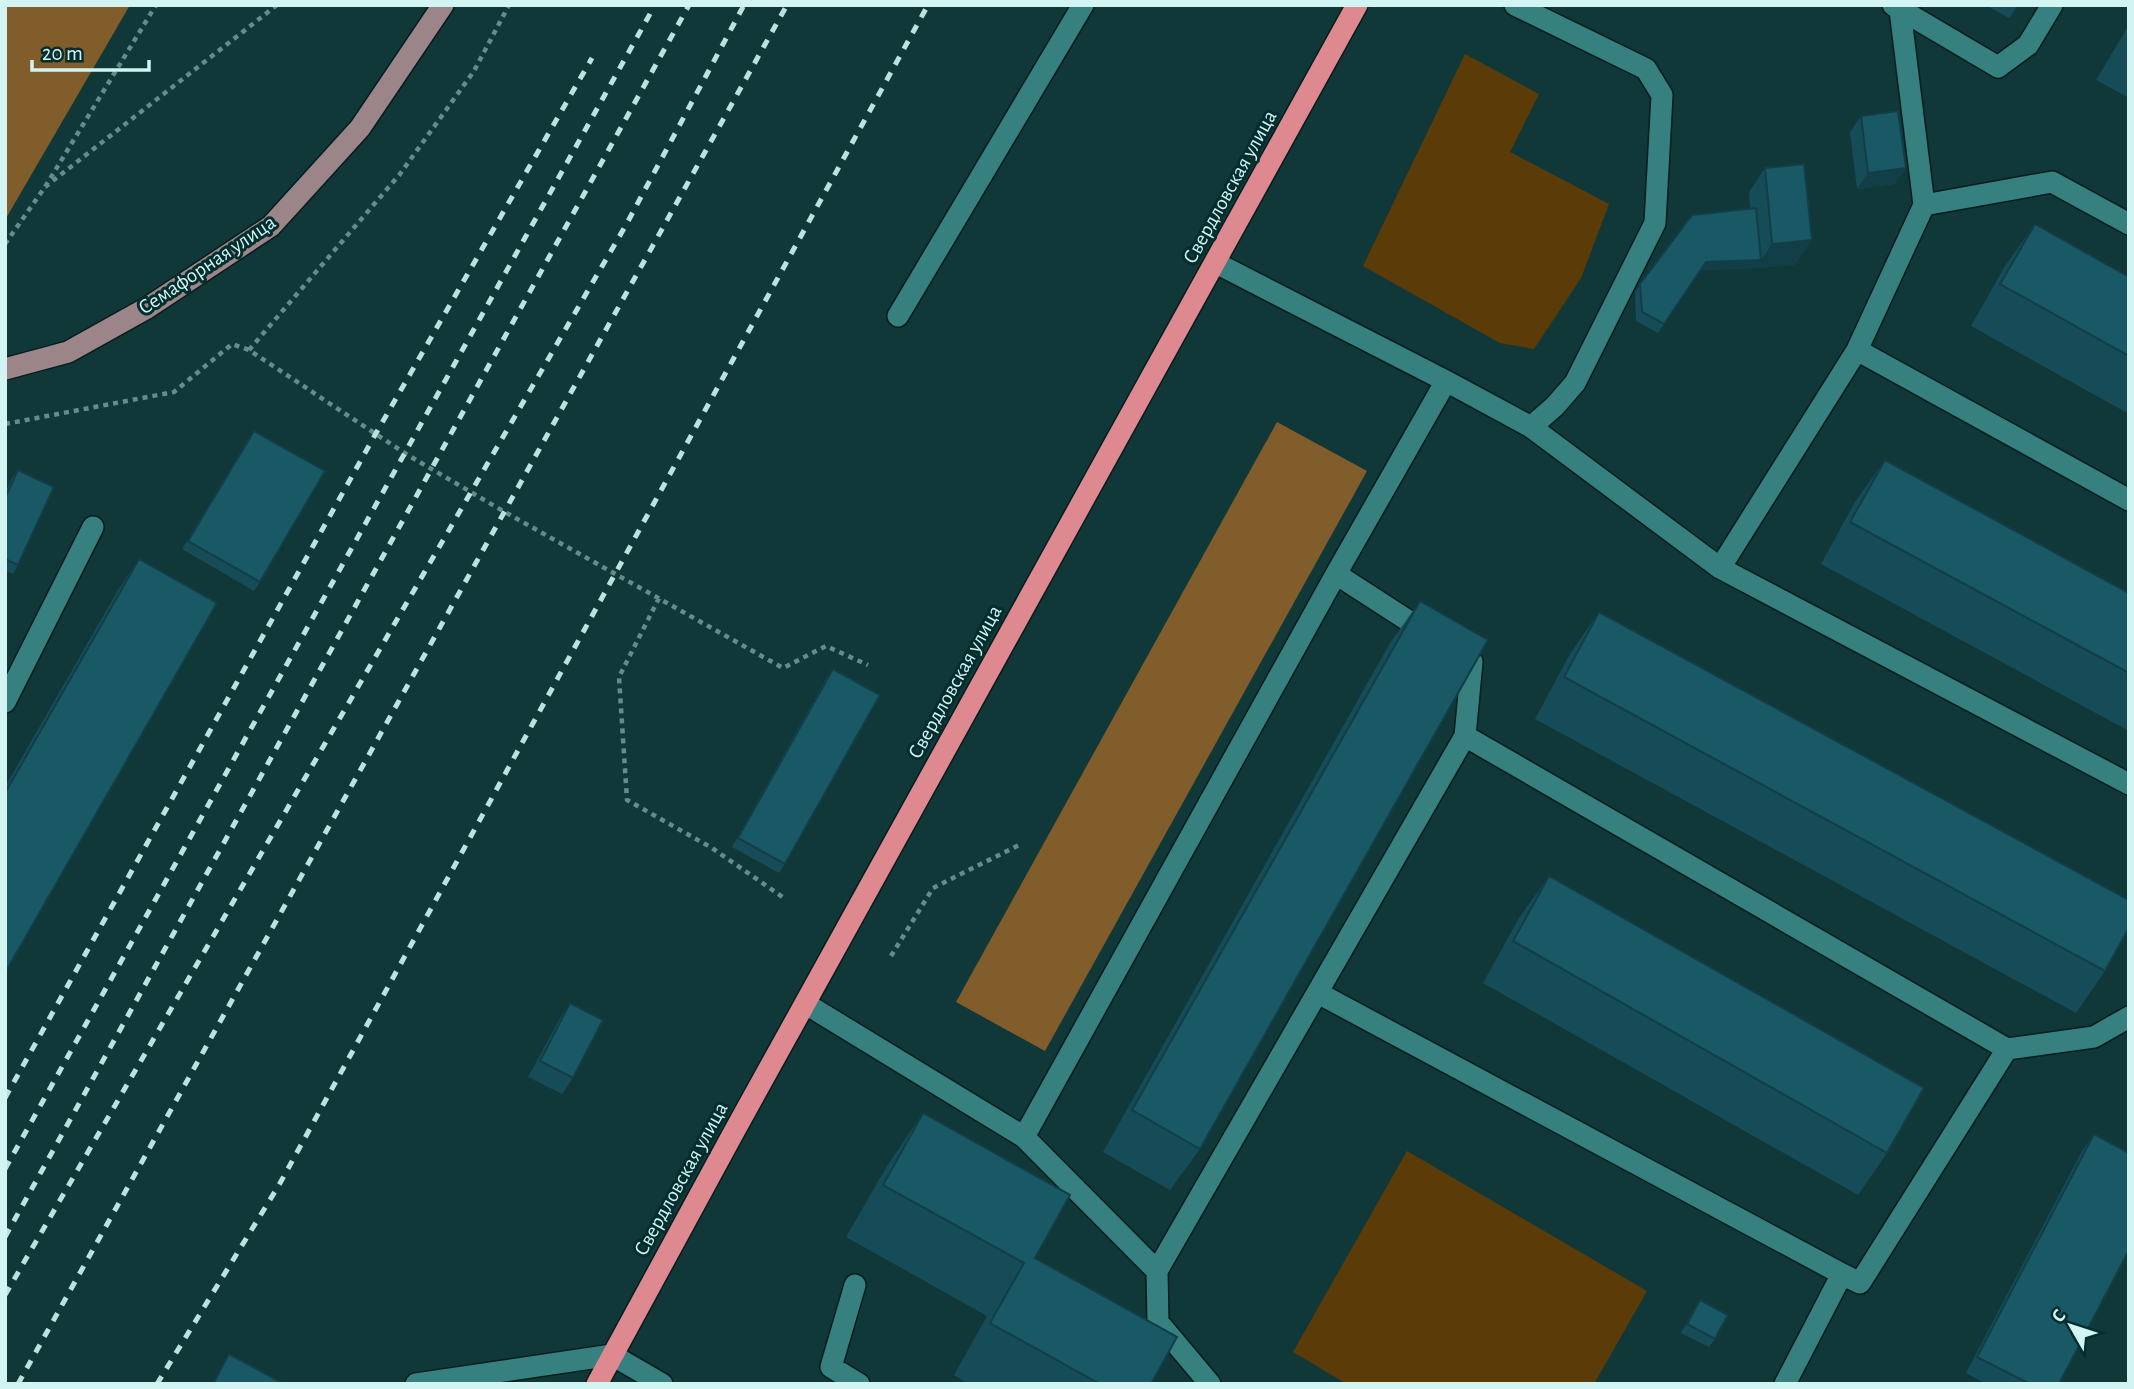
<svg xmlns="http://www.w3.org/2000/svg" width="2134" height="1389" font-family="'Alegreya Sans',sans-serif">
  <rect width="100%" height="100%" fill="#113838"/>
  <path fill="#5b3c08" d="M1465,54l74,40 -29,58 99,52 -28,74 -47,71 -34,-6 -137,-77z
    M1407,1151l240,140 -53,93h-247l-54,-32z"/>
  <path fill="#805d2a" d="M5,5h125l-125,215z
    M1277,422l90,49 -322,580 -89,-49z"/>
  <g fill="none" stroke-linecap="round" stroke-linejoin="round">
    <g stroke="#061d1d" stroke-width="24">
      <path id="minor" d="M1893,5l105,62 30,-22 24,-40
        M1924,205l128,-23 77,42
        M1216,263l230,118 85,46 24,-21 20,-23 80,-160 7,-128 -16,-26 -131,-64
        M898,316l185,-311
        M1857,350l272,150
        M1531,427l189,141 409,216
        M1720,568l137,-218 67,-145 -24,-195
        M5,702l88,-175
        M1465,736l542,313
        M1318,993l524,281
        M806,1004l218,133 133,134 1,51 52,62
        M1024,1137l312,-563 110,-193
        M1157,1271l308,-535 7,-74 -136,-88
        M855,1285l-24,82 28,17
        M416,1384l196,-29 50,29
        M1785,1384l57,-110 18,9 147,-234 87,-12 35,-20"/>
    </g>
    <g stroke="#061d1d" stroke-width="24">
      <path id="major" d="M5,369l63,-17 79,-44 124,-82 89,-98 83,-123"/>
    </g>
    <g stroke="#061d1d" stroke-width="24">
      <path id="highway" d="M597,1384l138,-254 622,-1125"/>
    </g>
    <path stroke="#668b8a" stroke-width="4.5" stroke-dasharray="5 5" stroke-linecap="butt" d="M45,187l232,-182
      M5,244l40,-57 111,-182
      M249,350l151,-176 74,-103 35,-66
      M5,424l169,-32 58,-48 17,6 157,104 97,57 280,157 43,-22 42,19
      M659,598l-40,79 8,123 85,48 72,50
      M891,956l42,-68 88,-44"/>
    <use href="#minor" stroke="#36807f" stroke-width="21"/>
    <use href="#major" stroke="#9b8589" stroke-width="21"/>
    <use href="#highway" stroke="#de8890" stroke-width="21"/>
    <path stroke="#bee1e0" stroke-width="5" stroke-dasharray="9 9" stroke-linecap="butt" d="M5,1098l370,-663 217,-377
      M5,1169l650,-1164
      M5,1237l684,-1232
      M5,1295l621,-1070 118,-220
      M18,1384l769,-1379
      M157,1384l122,-199 649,-1180"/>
  </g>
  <path fill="#164c57" d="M1986,5h32l-9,13z
    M2129,25v73l-33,-18z
    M1861,116l45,52 -12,16 -37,5 -7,-57z
    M1765,168l30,97 -39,3 -56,2 -42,63 -22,-12 -1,-29 57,-77 58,-7 -1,-16z
    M2035,224l94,53v137l-158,-88 34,-60z
    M254,431l6,151 -6,9 -72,-42z
    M1885,460l244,133v138l-308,-167 34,-62z
    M18,470v95l-5,9 -8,-3v-78l7,-15z
    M139,559l-134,414v-186l113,-197z
    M1420,601l-220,548 -30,41 -67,-38 287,-509z
    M1599,612l506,359 -29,42 -541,-294 35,-65z
    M833,669l-48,195 -6,9 -47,-26 95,-170z
    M1549,876l338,277 -29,42 -375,-212 36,-65z
    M570,1003l3,75 -11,16 -34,-17 31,-57z
    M923,1113l112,145 116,126h-182l-15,-9 33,-59 -141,-79 41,-71z
    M2094,1134l-35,250h-73l-20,-11 116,-222z
    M1700,1300l15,39 -6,8 -28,-14 13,-24z
    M229,1354l55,30h-72z"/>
  <path fill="#123e47" d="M1906,168l-12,16 -37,5 11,-16z
    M1812,240l-17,25 -39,3 -56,2 6,-8 55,-2 11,-16z"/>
  <path fill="#195865" stroke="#123e47" stroke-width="2" d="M1898,111l8,57 -38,5 -7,-57z
    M1804,164l8,76 -40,4 -7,-76z
    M1756,208l5,52 -55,2 -42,62 -22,-12 -2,-28 52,-69z
    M2035,224l94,53v79l-129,-72z
    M254,431l71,40 -65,111 -72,-41z
    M1885,460l244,133v80l-279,-151z
    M18,470l36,17 -36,78 -13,-6v-61z
    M139,559l78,44 -212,370v-180z
    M1420,601l68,39 -288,509 -68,-39z
    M1599,612l530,288v28l-24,43 -541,-294z
    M833,669l47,26 -95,169 -47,-26z
    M1549,876l375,212 -37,65 -374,-212z
    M570,1003l33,17 -30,58 -33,-17z
    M923,1113l147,82 -35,63 142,79 -26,47h-51l-110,-61 34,-60 -141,-78z
    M2094,1134l35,19v97l-70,134h-29l-53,-27z
    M1700,1300l28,15 -13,24 -28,-15z
    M229,1354l55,30h-71z"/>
  <g text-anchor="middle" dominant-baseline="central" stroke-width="6" stroke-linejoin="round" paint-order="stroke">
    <g font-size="21" fill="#d2f5f4" stroke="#042e2e">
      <text transform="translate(1230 187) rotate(-61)">Свердловская улица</text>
      <text transform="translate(207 265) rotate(-34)">Семафорная улица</text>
      <text transform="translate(955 682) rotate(-61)">Свердловская улица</text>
      <text transform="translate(681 1179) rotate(-61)">Свердловская улица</text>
    </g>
  </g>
  <rect width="2134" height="1389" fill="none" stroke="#d2f5f4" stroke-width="14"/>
  <g transform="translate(2071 1326) rotate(309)" stroke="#042e2e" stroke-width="5" paint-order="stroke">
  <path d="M0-5L12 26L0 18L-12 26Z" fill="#d2f5f4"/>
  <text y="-10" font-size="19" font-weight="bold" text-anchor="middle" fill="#d2f5f4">С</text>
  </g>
  <path d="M32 60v10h117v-10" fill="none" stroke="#d2f5f4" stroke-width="3.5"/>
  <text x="42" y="60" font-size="21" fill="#d2f5f4" stroke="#042e2e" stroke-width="5" paint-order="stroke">20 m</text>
</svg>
